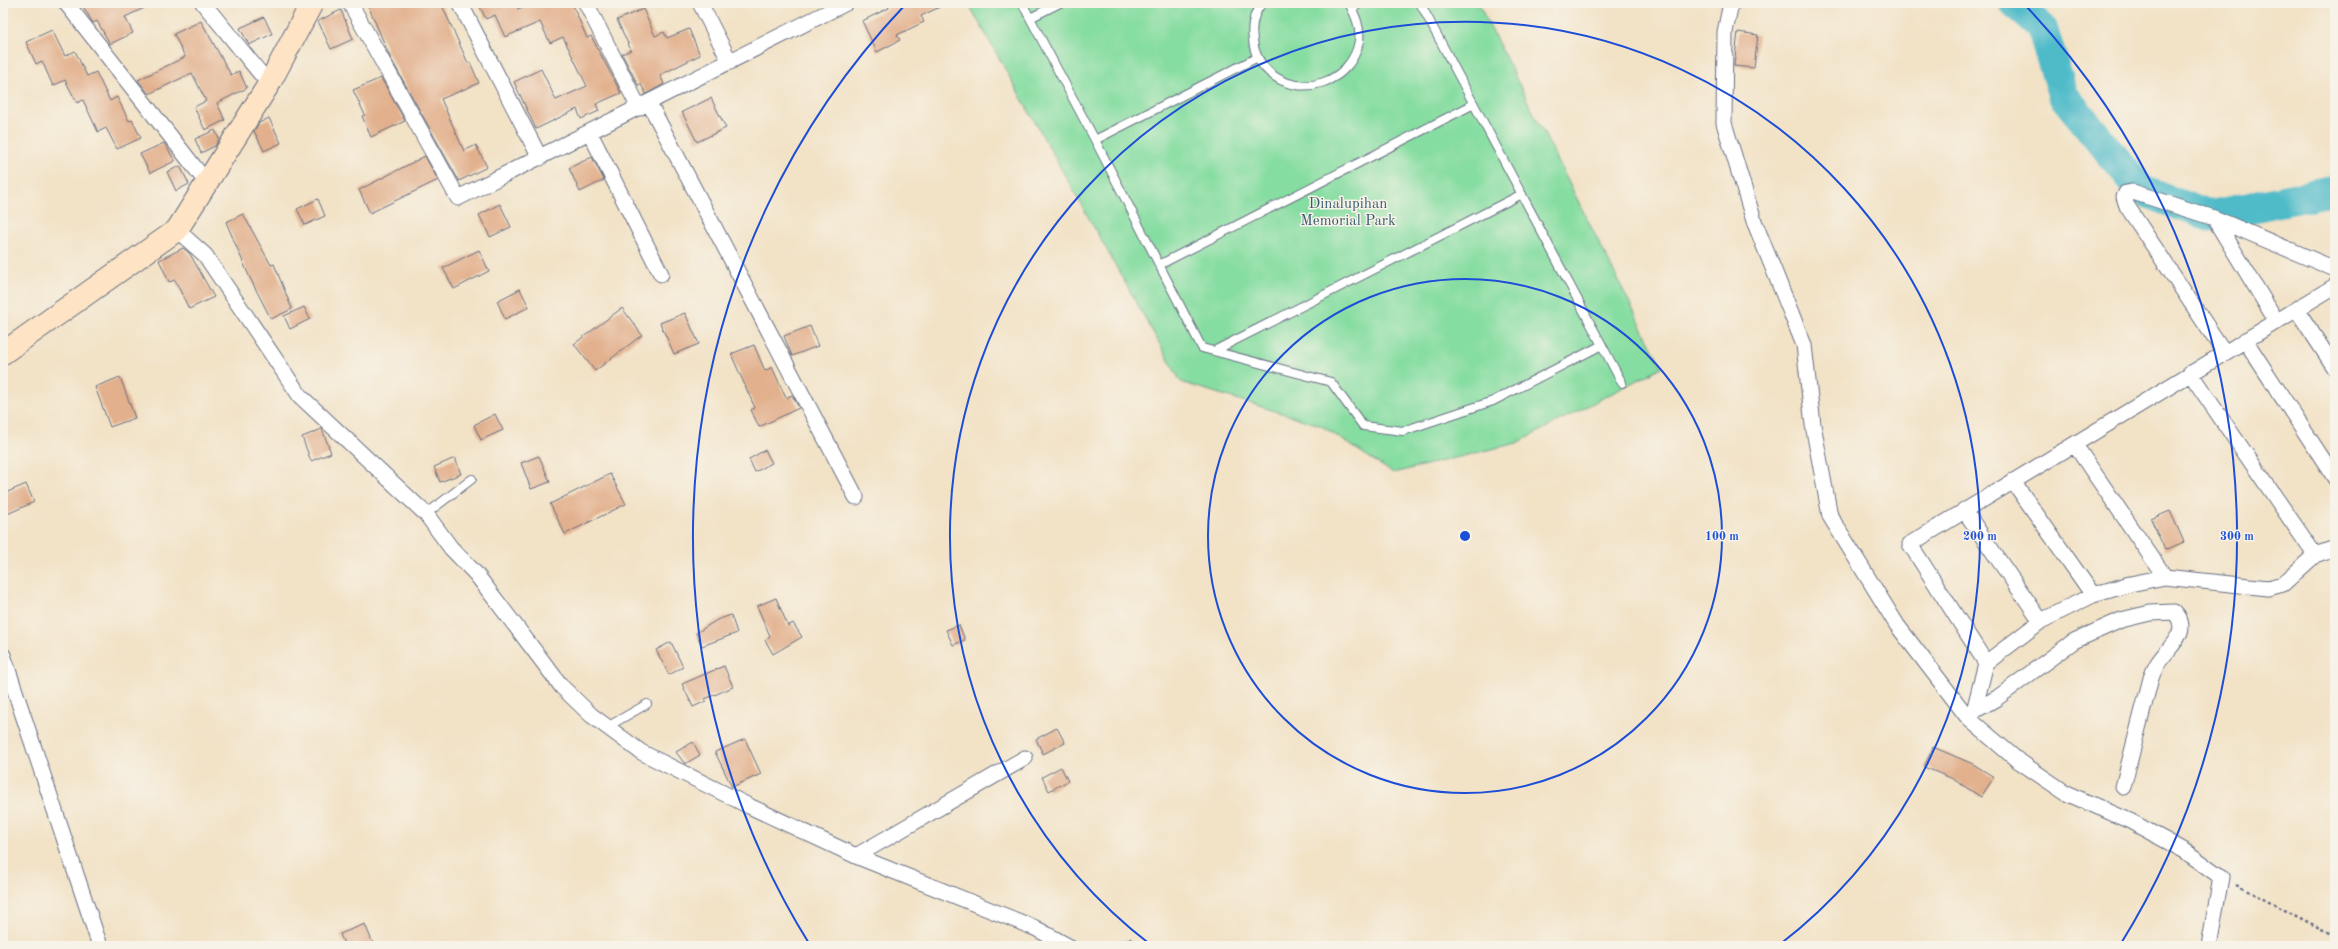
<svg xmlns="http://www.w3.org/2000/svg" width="2338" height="949" font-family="'Old Standard TT',serif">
  <rect width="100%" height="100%" fill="#f7f3e8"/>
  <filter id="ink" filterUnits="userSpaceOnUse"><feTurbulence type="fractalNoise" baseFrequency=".025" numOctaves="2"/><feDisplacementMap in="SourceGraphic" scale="8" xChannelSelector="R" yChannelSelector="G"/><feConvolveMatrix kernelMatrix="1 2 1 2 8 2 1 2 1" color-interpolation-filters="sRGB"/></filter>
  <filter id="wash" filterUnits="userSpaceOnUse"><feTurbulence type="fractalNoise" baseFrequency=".012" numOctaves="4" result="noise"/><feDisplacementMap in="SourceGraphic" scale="16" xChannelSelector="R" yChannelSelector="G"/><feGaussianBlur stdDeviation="0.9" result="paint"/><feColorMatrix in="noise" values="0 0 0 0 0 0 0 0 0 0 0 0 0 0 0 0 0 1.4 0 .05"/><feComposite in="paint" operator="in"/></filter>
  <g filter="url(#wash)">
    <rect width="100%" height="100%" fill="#f2e2c6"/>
    <path fill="#86dda1" stroke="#508680" d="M968,3h510l184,364 -145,76 -124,30 -73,-48 -139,-43z"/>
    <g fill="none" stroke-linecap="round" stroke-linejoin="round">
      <path stroke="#4fbbc9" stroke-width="31" d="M2015,3l27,25 21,67 78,95 68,26 126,-26"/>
    </g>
    <g id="blocks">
      <path fill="#e2b08d" d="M81,3h74l-30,14 8,16 -23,11 -13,-23 -4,2z
        M367,3h74l27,60 2,-1 9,21 -38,16 23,52 12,-6 11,22 -28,14 -69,-124z
        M478,3h41l-3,2 2,4 14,-6h40l15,35 4,-2 30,57 -25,11 3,7 -18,8 -4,-10 -41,20 -22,-47 27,-13 15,31 31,-14 -24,-49 -13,6 -10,-21 -35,15 -10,-22 -9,4z
        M887,3h61l-27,13 3,6 -27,13 3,5 -23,12 -15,-31 27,-13z
        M643,9l12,27 9,-4 3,6 22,-9 11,26 -40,20 4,9 -18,10 -5,-10 -3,1 -16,-31 9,-4 -14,-30z
        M341,10l12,29 -22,10 -13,-28z
        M264,17l8,17 -23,11 -9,-17z
        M201,21l30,54 8,-4 8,17 -30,15 8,17 -20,10 -11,-23 12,-6 -14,-28 -43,21 -11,-14 47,-23 -11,-23z
        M52,30l13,26 10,-5 12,25 9,-4 14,29 7,-4 12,24 3,-1 9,18 -24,11 -11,-21 -8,4 -15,-32 -6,3 -12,-23 -12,6 -11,-25 -6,3 -10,-22z
        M1738,32l20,3 -4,33 -20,-2z
        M381,78l24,43 -34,16 -9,-21 3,-1 -12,-25z
        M711,98l15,30 -29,14 -15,-30z
        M269,118l12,25 -17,8 -10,-20 5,-8z
        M215,130l4,9 -4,7 -14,7 -6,-14z
        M164,143l11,18 -25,12 -10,-19z
        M425,156l13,24 -68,33 -11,-23z
        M592,157l12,23 -24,12 -11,-24z
        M180,166l9,18 -13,7 -9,-19z
        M318,199l7,17 -20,9 -8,-16z
        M500,204l11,23 -21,10 -11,-22z
        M243,214l28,51 3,-1 18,45 -21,10 -22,-43 -23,-54z
        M183,248l7,6 24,43 -25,12 -14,-29 -6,2 -10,-22z
        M479,250l10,21 -35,18 -11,-21z
        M520,289l9,18 -24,12 -8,-18z
        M304,307l6,12 -20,10 -6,-13z
        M622,308l20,27 -47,36 -21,-27z
        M685,313l14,31 -25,10 -14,-31z
        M810,326l8,20 -26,10 -8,-20z
        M754,345l11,26 7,-4 14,31 6,-3 7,13 -40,19 -8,-17 4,-2 -24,-54z
        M120,377l15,41 -25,9 -15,-40z
        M495,414l8,16 -22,10 -7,-15z
        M322,429l9,24 -20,8 -9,-24z
        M765,450l7,13 -17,9 -6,-13z
        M539,456l11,26 -19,7 -10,-26z
        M455,458l6,16 -21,8 -6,-15z
        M610,474l16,30 -61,30 -15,-30z
        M26,484l8,18 -31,14v-22z
        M2170,511l14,31 -19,8 -14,-31z
        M776,598l12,28 5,-3 9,14 -29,17 -8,-14 5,-4 -13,-30z
        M731,615l6,18 -35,13 -6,-13 21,-13z
        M959,625l6,15 -12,5 -7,-15z
        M671,642l12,25 -14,8 -13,-25z
        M724,666l9,21 -28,12 1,2 -13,6 -11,-23z
        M1057,728l8,15 -22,11 -7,-15z
        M745,739l16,35 -29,13 -17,-35z
        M693,742l7,13 -15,9 -9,-12z
        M1933,747l40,17 21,13 -13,20 -28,-18 -29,-12z
        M1061,767l7,14 -19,10 -7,-14z
        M365,924l9,22h-29l-5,-12z"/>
    </g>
  </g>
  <g filter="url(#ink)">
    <use href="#blocks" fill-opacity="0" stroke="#666e82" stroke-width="1"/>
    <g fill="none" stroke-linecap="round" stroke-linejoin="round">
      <g stroke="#666e82" stroke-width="10">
        <path id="lane" d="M1022,3l73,137 107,208 129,34 32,44 40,5 90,-30 109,-56
          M1262,3c-9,11 -11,24 -9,37 1,13 7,24 16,32 31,28 83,10 90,-31 2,-14 -4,-26 -10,-38
          M1420,3l202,380
          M1352,8l9,-5
          M1030,18l30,-15
          M1095,140l163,-83
          M1159,265l315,-161
          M1214,351l308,-157
          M426,514l46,-35
          M607,727l40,-23
          M1129,946l1,-3"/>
      </g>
      <g stroke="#666e82" stroke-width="17">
        <path id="street" d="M66,3l141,180
          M203,3l66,81
          M350,3l108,195 388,-195
          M460,3l80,155
          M586,3l53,105
          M700,3l30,59
          M1731,3l-6,29 -1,91 30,98 50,124 9,80 17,91 67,109 72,94 47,40 50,34 64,28 55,30 36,26 -12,69
          M649,103l207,394
          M590,133l71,141
          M2214,218l121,51
          M177,230l28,25 95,141 126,118 25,34 25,26 86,113 29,28 50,37 108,54 107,50 179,72 33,18
          M2297,310l38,58
          M2245,340l90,138
          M2224,352l-97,-146 -3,-9 2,-4 7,-1 81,26 63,104
          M2190,373l125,182
          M2075,445l90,132
          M2013,481l80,114
          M1964,510l77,111
          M3,655l97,291
          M1986,663l55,-42 52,-26 37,-11 35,-7 103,11 15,-4 32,-29 20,-7
          M1974,711l23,-13 77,-57 47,-21 29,-7 24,-1c19,19 -6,35 -16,51 -3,4 -5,10 -7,15l-28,109
          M1969,719l5,-8 12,-48 -76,-119 425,-258
          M856,856l169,-98"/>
      </g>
      <g stroke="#666e82" stroke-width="24">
        <path id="secondary" d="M3,353l174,-123 92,-146 43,-81"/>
      </g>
      <path stroke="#666e82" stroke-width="2.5" stroke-dasharray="3 3" stroke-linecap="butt" d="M2236,885l99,51"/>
      <use href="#lane" stroke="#fff" stroke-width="8"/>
      <use href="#street" stroke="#fff" stroke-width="15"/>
      <use href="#secondary" stroke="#fee4c5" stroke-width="22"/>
    </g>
  </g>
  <g fill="none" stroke="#1d4ed8" stroke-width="2">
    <circle cx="1465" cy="536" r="257"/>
    <path d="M1151 945A515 515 0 1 1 1779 945"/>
    <path d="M810 945A772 772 0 0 1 905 5M2025 5A772 772 0 0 1 2120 945"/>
  </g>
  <g text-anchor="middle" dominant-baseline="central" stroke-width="3" stroke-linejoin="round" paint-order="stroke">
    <g font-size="15" fill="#365a6f" stroke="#f7f3e8">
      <text x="1348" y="204">Dinalupihan<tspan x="1348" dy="17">Memorial Park</tspan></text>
    </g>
  </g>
  <circle cx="1465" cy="536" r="6" fill="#1d4ed8" stroke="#f7f3e8" stroke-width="2"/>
  <g font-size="12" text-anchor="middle" font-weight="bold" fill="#1d4ed8" stroke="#f7f3e8" stroke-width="3" stroke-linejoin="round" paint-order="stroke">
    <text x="1722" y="540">100 m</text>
    <text x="1980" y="540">200 m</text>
    <text x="2237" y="540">300 m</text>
  </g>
  <rect width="2338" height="949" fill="none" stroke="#f7f3e8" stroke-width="16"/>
</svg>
